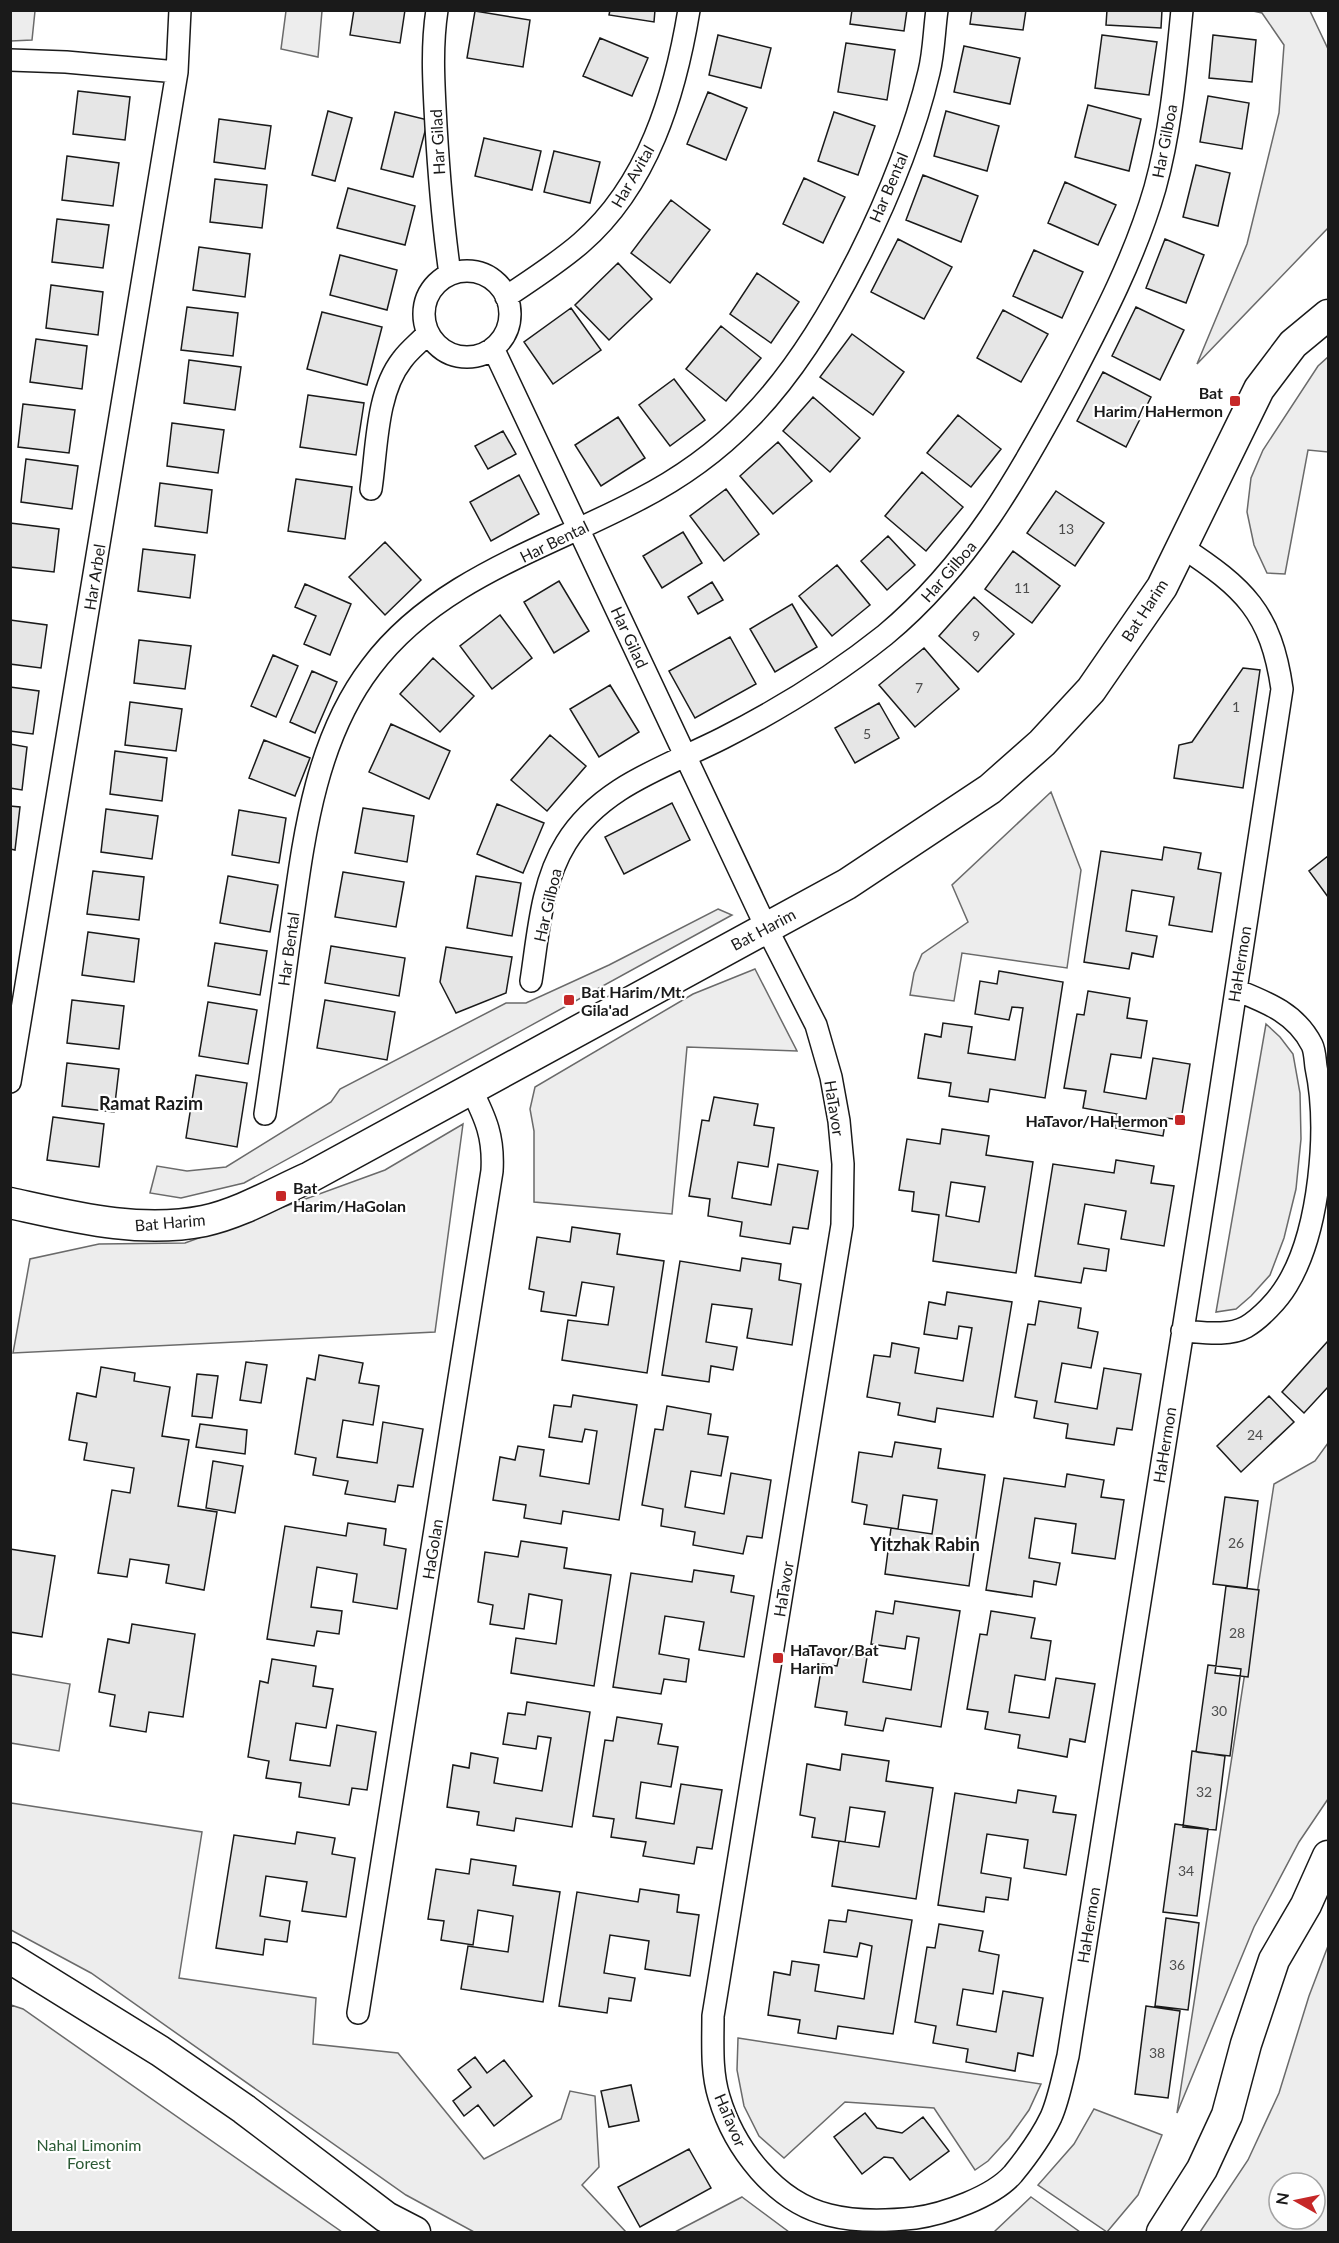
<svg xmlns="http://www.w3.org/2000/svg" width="1339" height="2243" font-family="Lato,sans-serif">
  <rect width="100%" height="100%" fill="#fff"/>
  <path fill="#ededed" stroke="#6a6a6a" stroke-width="1.5" fill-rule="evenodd" d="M10,11h25l-3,29 -21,1z
    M286,11h36l-4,46 -37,-8z
    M1253,11h57l18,38v179l-131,136 50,-120 32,-131 5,-68 -22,-32z
    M1328,357v95l-20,-2 -23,124 -18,-1 -13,-28 -7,-33 4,-34 12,-28 55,-84z
    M1051,792l30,78 -14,98 -105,-15 -8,48 -44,-6 4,-22 8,-19 46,-32 -16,-37z
    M718,909l14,6 -488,268 -63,15 -31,-5 7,-27 30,5 39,-4 105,-65 9,-13 166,-86h20l83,-38z
    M755,969l42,82 -110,-4 -15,167 -138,-12v-71l-4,-22 5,-22 158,-93z
    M1266,1024l14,13 13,17 7,39 1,46 -5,50 -12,49 -14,37 -19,21 -15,13 -20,3z
    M463,1124l-28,208 -422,21 17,-94 69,-15 86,-1 200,-73z
    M1328,1443v356l-29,43 -45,85 -77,186 97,-629 41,-23z
    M11,1674l59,10 -11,67 -48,-8z
    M11,1803l191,29 -23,146 137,20 -3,46 85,9 86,106 77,-40 9,-28 25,5 4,71 -17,18 44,47h-152l-68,-37 -315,-222 -80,-43z
    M1328,1946v286h-128l48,-72 31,-67 30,-97zM1279,2183h36v36h-36z
    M11,2005l12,4 319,223h-331z
    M738,2038l303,46 -12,26 -20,28 -21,23 -13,9 -41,-62 -89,-6 -61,56 -25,-22 -15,-30 -7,-36z
    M1094,2109l68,26 -24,60 -31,37 -69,-47 36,-41z
    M742,2197l47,35h-114z
    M1031,2197l49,35h-86z"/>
  <path fill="#e6e6e6" stroke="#1a1a1a" stroke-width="1.5" fill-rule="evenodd" d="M354,10h51l-5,33 -50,-8z
    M610,10h45l-1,12 -45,-7z
    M852,10h55l-3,21 -54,-7z
    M972,10h54l-3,20 -53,-6z
    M1107,10h55l-1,18 -55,-3z
    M475,11l55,9 -7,47 -56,-9z
    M718,35l53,13 -10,40 -52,-13z
    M1102,35l55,7 -8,53 -54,-7z
    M1213,35l43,5 -4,42 -43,-4z
    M600,38l48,20 -16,38 -49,-20z
    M846,43l49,7 -8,50 -49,-8z
    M964,46l56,12 -10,46 -56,-12z
    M78,91l52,6 -5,43 -52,-6z
    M708,92l39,16 -21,52 -39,-16z
    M1208,96l41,7 -7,46 -42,-7z
    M1088,105l53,14 -12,52 -54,-14z
    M328,111l24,7 -17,63 -23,-6z
    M946,111l53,15 -12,45 -53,-15z
    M395,112l33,8 -15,57 -32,-8z
    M834,112l41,14 -17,49 -40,-14z
    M219,119l52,7 -6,43 -51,-7z
    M484,138l57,13 -9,39 -57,-14z
    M554,151l46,11 -10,41 -46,-11z
    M67,156l52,7 -6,43 -51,-6z
    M1196,165l34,8 -12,53 -35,-9z
    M923,175l55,21 -17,46 -55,-22z
    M804,178l41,19 -22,46 -40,-19z
    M215,179l52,6 -5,43 -52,-6z
    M1065,182l51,23 -18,40 -50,-22z
    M348,188l67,18 -10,39 -68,-17z
    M671,200l39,30 -40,53 -39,-30z
    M57,219l52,6 -6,43 -51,-6z
    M898,239l54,28 -28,52 -53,-27z
    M1165,239l39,16 -18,48 -40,-15z
    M199,247l51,7 -5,43 -52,-7z
    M1034,250l49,22 -21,46 -49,-22z
    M340,255l57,15 -10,40 -57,-15z
    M618,263l34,36 -43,41 -34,-35z
    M757,273l42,29 -28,41 -41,-29z
    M51,285l52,7 -5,43 -52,-7z
    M187,307l51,6 -5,43 -52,-6z
    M1136,307l48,23 -24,50 -48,-24z
    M571,308l30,42 -48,34 -29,-42z
    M1003,310l45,24 -27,48 -44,-24z
    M322,312l60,15 -15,58 -60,-16z
    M721,326l40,32 -35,43 -40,-32z
    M852,334l52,38 -31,43 -53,-38z
    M36,339l51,7 -5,43 -52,-7z
    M189,360l52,7 -6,43 -51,-7z
    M1103,372l48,25 -25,50 -49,-26z
    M674,379l31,41 -35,26 -31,-41z
    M308,395l56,8 -8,52 -56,-8z
    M813,397l47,41 -30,34 -47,-41z
    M23,404l52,6 -6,43 -51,-6z
    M958,415l43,34 -30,38 -44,-34z
    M618,417l27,41 -44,28 -26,-41z
    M172,423l52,7 -6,43 -51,-7z
    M503,431l13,23 -28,15 -13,-23z
    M778,442l34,39 -39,33 -33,-38z
    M26,459l52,7 -6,43 -51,-7z
    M922,472l41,35 -37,44 -41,-35z
    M519,475l20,39 -48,27 -21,-39z
    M296,479l56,8 -7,52 -57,-8z
    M160,483l52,7 -5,43 -52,-7z
    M726,489l33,45 -35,27 -34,-45z
    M1056,491l48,32 -29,43 -48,-33z
    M10,523l49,6 -5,43 -44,-5z
    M683,532l19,31 -40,25 -19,-32z
    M888,536l27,29 -28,25 -26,-29z
    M385,542l36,38 -36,35 -36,-38z
    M143,549l52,6 -5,43 -52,-7z
    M1013,551l47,35 -28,37 -47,-34z
    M837,565l33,40 -38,31 -33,-40z
    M559,581l30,50 -35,22 -30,-51z
    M712,582l11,18 -25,14 -10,-17z
    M305,584l46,20 -21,51 -26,-11 12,-28 -21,-9z
    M974,597l40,37 -36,38 -39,-36z
    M792,604l25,43 -42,25 -25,-43z
    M500,615l32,43 -40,31 -32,-43z
    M10,620l37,5 -6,43 -31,-4z
    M730,637l26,47 -61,34 -26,-47z
    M139,640l52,6 -6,43 -51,-6z
    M924,648l35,41 -44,38 -36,-42z
    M273,655l25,11 -22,51 -25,-11z
    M433,658l41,38 -34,36 -40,-38z
    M1243,668l17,2 -17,118 -69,-10 5,-33 13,-3z
    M312,671l25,11 -22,51 -25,-11z
    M610,685l29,47 -40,25 -29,-48z
    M10,687l29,4 -6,43 -23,-3z
    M130,702l52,7 -6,42 -51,-6z
    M879,703l20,35 -44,25 -20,-35z
    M391,724l59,27 -21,48 -60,-27z
    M550,735l36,31 -39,45 -36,-31z
    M264,740l46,18 -15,38 -46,-18z
    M10,744l17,3 -5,43 -12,-2z
    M115,751l52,7 -5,43 -52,-7z
    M672,803l18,37 -66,34 -19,-37z
    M497,804l47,19 -21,50 -46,-19z
    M10,806l10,1 -5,43 -5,-1z
    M363,808l51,8 -7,46 -52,-9z
    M106,809l52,7 -6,43 -51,-7z
    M239,810l47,8 -7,45 -47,-8z
    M1164,847l37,6 -3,16 23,4 -9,59 -43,-7 5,-28 -42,-7 -6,41 31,5 -4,21 -21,-4 -3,16 -45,-7 17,-111 61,9z
    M1328,856v41l-19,-26z
    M93,871l51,6 -5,43 -52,-6z
    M343,872l61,10 -8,45 -61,-10z
    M228,876l50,9 -8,47 -50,-9z
    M476,876l45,7 -9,53 -45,-8z
    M88,932l51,7 -5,43 -52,-7z
    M215,943l52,8 -7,44 -52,-9z
    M331,946l74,12 -6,38 -74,-13z
    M446,947l66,10 -6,36 -50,20 -16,-31z
    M999,971l64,11 -18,116 -55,-9 -2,13 -39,-6 2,-13 -33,-5 7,-44 16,3 2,-14 29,4 -4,26 47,7 8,-52 -11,-1 -3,13 -34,-6 5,-33 17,3z
    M1088,991l42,7 -3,20 20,3 -6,37 -30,-4 -7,38 42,7 7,-41 37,6 -9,56 -15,-2 -3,18 -48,-8 2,-14 -34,-6 3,-17 -22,-3 13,-74 7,1z
    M72,1000l52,6 -5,43 -52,-6z
    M325,1000l70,12 -8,48 -70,-12z
    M208,1002l49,8 -9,54 -49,-8z
    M67,1063l52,6 -5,43 -52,-6z
    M196,1075l51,8 -10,64 -51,-9z
    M714,1097l44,7 -4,21 20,3 -6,39 -30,-5 -6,36 39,7 7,-41 40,7 -10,58 -15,-2 -3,17 -50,-8 2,-14 -34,-6 2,-17 -21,-3 13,-76 7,1z
    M53,1117l51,7 -5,43 -52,-7z
    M942,1129l47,7 -3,19 47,7 -17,111 -83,-12 6,-46 -27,-4 2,-19 -15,-2 8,-51 33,5zM951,1182l34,5 -6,35 -33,-6z
    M1116,1160l38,6 -3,17 23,3 -10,60 -43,-7 5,-28 -41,-7 -7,40 31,5 -3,22 -22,-3 -3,15 -46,-7 18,-112 61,9z
    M572,1227l48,7 -3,20 47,7 -17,112 -85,-13 6,-40 40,5 6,-38 -32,-5 -6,34 -35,-5 3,-19 -15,-3 8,-52 33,5z
    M742,1258l39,6 -2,16 22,4 -9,61 -45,-7 5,-29 -40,-5 -6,38 31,5 -4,23 -22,-4 -2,16 -47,-7 18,-114 60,10z
    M947,1292l65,10 -19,115 -56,-9 -2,14 -37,-7 2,-12 -33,-6 7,-42 16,2 2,-14 27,5 -4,25 48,8 9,-53 -13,-2 -2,13 -33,-5 5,-32 16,3z
    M1039,1301l42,7 -3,20 20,4 -7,36 -29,-5 -7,39 42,7 7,-41 37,6 -9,56 -15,-2 -3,17 -48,-7 2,-14 -34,-6 3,-17 -22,-4 13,-73 7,1z
    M1328,1341v46l-24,26 -22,-21z
    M319,1355l44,8 -4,20 20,3 -6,39 -30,-5 -6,37 40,6 6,-41 40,7 -10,58 -15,-2 -3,17 -50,-8 3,-13 -35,-6 3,-17 -21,-4 12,-76 8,2z
    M246,1362l21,3 -6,38 -21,-3z
    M101,1367l34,6 -1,8 36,6 -8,49 27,4 -11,66 39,6 -13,78 -38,-7 3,-18 -39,-6 -3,18 -29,-4 14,-83 18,3 4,-25 -50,-8 3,-17 -18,-3 8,-47 19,4z
    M197,1374l21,2 -6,42 -20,-2z
    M573,1395l64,10 -18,115 -56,-9 -2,13 -37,-6 2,-13 -33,-5 7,-43 15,3 3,-14 26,4 -4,26 49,8 8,-53 -12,-2 -3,13 -33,-5 5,-32 17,2z
    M1269,1396l25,26 -53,50 -24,-26z
    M667,1406l44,8 -3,20 20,3 -7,39 -30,-5 -6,36 39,7 7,-41 40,7 -9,58 -15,-2 -4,18 -50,-9 2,-13 -34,-6 2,-17 -21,-4 13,-76 8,1z
    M200,1424l47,6 -2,24 -49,-7z
    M895,1442l46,7 -3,19 47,7 -16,111 -84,-12 6,-46 41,6 5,-34 -34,-5 -5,34 -34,-5 3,-19 -15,-3 7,-50 33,5z
    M213,1461l30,5 -8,47 -29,-5z
    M1067,1474l37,6 -3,17 23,3 -9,59 -43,-6 4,-29 -41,-6 -6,40 31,5 -4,22 -22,-4 -2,16 -46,-7 18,-112 61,9z
    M1225,1497l33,4 -11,87 -34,-4z
    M348,1523l38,6 -2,16 22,4 -9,60 -44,-7 4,-28 -40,-7 -6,40 31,4 -3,23 -22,-3 -3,15 -47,-7 18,-113 61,10z
    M521,1541l46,7 -3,20 47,7 -17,111 -83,-13 5,-35 40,6 6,-44 -33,-6 -5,35 -34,-5 3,-19 -15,-3 7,-50 33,5z
    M10,1549l45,7 -13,81 -32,-5z
    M694,1570l40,6 -3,16 23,4 -10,61 -45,-7 5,-28 -39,-6 -6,38 30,5 -3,23 -22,-3 -3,15 -48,-7 18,-114 61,9z
    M1226,1586l33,4 -11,87 -33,-4z
    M895,1601l65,10 -19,116 -55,-9 -3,13 -38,-6 2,-13 -32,-5 7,-43 15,2 3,-14 27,5 -4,25 48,8 8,-52 -12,-2 -2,13 -34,-5 5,-33 17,3z
    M991,1611l44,7 -4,20 20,3 -6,39 -30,-5 -6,37 40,6 7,-40 39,6 -10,58 -15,-3 -3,18 -49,-9 2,-13 -35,-6 3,-17 -21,-3 13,-75 7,1z
    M132,1624l63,10 -12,83 -34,-5 -3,20 -36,-6 5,-31 -16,-3 9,-53 21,4z
    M272,1659l44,7 -3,20 20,3 -7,39 -30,-5 -6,37 40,6 7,-41 39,7 -9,58 -15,-2 -3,17 -50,-8 2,-14 -35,-5 3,-17 -21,-4 12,-76 8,2z
    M1208,1665l33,4 -11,87 -34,-4z
    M527,1702l63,10 -18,115 -56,-9 -2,13 -37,-6 2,-13 -32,-5 6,-42 16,3 2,-15 27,5 -4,25 48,8 9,-53 -13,-2 -2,13 -33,-5 5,-31 17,2z
    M617,1717l45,7 -4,20 20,3 -7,40 -30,-5 -5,36 38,6 7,-40 41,6 -10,59 -15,-2 -3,17 -51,-8 3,-14 -35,-5 3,-18 -21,-3 12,-76 8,1z
    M1192,1751l33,5 -9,74 -33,-3z
    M842,1754l47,7 -3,20 47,7 -17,111 -84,-13 7,-45 40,6 6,-35 -35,-5 -5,35 -33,-5 3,-19 -15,-3 7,-51 33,6z
    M1018,1790l38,6 -3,16 23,3 -10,60 -42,-7 4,-28 -41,-6 -6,39 30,5 -3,22 -22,-3 -2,15 -46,-7 17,-112 61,10z
    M1175,1824l33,5 -11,87 -34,-4z
    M297,1832l38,6 -3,16 23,4 -9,59 -44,-6 5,-29 -41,-6 -6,40 30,5 -3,21 -22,-3 -2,16 -47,-7 18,-113 61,9z
    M471,1859l45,7 -3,19 47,7 -17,110 -82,-13 7,-43 40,6 5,-36 -35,-6 -5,35 -32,-5 3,-19 -16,-2 8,-50 33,5z
    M640,1889l39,6 -2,17 22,3 -9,61 -45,-7 4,-28 -39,-6 -6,38 31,5 -4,23 -22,-3 -2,15 -48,-7 18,-114 61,10z
    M848,1910l64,10 -19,114 -55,-8 -2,13 -38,-6 2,-13 -32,-5 6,-43 16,3 2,-14 27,4 -4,26 49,8 8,-53 -12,-3 -3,14 -33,-5 5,-32 17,2z
    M1166,1918l33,5 -11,87 -33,-4z
    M939,1924l44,7 -4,20 20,4 -6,39 -30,-5 -6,36 39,7 7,-41 40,7 -10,58 -15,-3 -3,18 -49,-9 2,-13 -35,-6 3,-17 -21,-4 12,-75 8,1z
    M1146,2006l34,5 -12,87 -33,-4z
    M475,2057l12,16 17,-13 28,36 -38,30 -16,-21 -14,11 -11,-15 18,-14 -13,-17z
    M631,2085l8,36 -30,6 -8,-36z
    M865,2113l12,15 25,5 21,-16 26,34 -39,29 -17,-22 -9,-1 -22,17 -28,-37z
    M689,2149l22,39 -71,39 -22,-40z"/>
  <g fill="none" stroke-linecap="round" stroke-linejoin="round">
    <g stroke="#1a1a1a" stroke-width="24">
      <path id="street" d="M437,10c-6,39 -3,78 -1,116 3,50 7,99 14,148
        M10,60l56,2 111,10
        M424 314a43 43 0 1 1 86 0a43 43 0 1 1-86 0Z
        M506,297c25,-17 52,-34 75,-54 67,-58 94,-148 108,-233
        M493,348l273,579 50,98 15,52 8,44 4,43 -1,61 -129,791c0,27 -2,55 6,81 15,51 56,105 110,118 27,7 58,6 86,3 29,-4 78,-21 98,-44 13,-16 29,-38 38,-57 8,-18 12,-41 17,-61l141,-890 73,-477c-11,-77 -38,-101 -100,-142
        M371,489c6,-40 5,-96 31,-129 7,-10 18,-18 26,-27
        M531,981c7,-45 10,-98 35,-138 35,-57 100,-76 157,-105 57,-29 112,-63 162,-103 84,-70 134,-159 185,-254 33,-63 65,-124 85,-193 16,-58 21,-118 27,-178
        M10,1082l167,-1010 3,-62
        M265,1114c9,-60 17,-119 25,-178 13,-91 23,-193 81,-269 65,-87 174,-118 267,-167 41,-21 78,-47 111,-81 79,-80 154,-238 180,-347 5,-20 5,-41 8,-62
        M1182,1331c19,1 46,6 64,-4 15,-9 32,-27 41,-42 33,-54 42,-157 29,-218 -1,-7 -1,-16 -4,-22 -16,-32 -46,-43 -76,-55
        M358,2013l134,-842c2,-34 -6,-52 -21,-82"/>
    </g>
    <g stroke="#1a1a1a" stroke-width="33">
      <path id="secondary" d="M10,1203c64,14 129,31 194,18 37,-8 72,-29 106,-44l537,-293 143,-95 52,-46 49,-53 71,-103 97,-198 34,-45 35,-29
        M10,1958l150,93 84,58 142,108 29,15
        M1162,2232l40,-63 25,-54 19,-71 28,-84 32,-55 22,-49"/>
    </g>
    <use href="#street" stroke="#fff" stroke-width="21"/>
    <use href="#secondary" stroke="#fff" stroke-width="30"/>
  </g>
  <g fill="#c62828" stroke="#fff" stroke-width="2">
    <rect x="1229" y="395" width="12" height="12" rx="3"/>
    <rect x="563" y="994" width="12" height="12" rx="3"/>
    <rect x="1174" y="1114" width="12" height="12" rx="3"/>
    <rect x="275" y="1190" width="12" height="12" rx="3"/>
    <rect x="772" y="1652" width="12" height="12" rx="3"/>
  </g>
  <g text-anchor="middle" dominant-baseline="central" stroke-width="4.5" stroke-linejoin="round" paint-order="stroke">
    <g font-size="14" fill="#4d4d4d">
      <text x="1066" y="528">13</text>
      <text x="1022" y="587">11</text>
      <text x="976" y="635">9</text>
      <text x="919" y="687">7</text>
      <text x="1236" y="706">1</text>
      <text x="867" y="733">5</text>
      <text x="1255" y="1434">24</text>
      <text x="1236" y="1542">26</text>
      <text x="1237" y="1632">28</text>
      <text x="1219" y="1710">30</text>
      <text x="1204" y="1791">32</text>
      <text x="1186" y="1870">34</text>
      <text x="1177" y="1964">36</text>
      <text x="1157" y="2052">38</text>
    </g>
    <g font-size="16" fill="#1a1a1a" stroke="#fff">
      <text transform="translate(1164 141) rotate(-79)">Har Gilboa</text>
      <text transform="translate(437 142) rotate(-93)">Har Gilad</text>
      <text transform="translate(632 176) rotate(-60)">Har Avital</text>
      <text transform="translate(888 187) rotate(-67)">Har Bental</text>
      <text transform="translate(554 541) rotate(-26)">Har Bental</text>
      <text transform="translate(948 571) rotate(-49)">Har Gilboa</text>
      <text transform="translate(94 577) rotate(-81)">Har Arbel</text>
      <text transform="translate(1144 610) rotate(-57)">Bat Harim</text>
      <text transform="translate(630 637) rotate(65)">Har Gilad</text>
      <text transform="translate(547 905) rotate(-77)">Har Gilboa</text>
      <text transform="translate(763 929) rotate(-28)">Bat Harim</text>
      <text transform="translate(288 949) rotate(-82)">Har Bental</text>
      <text transform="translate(1239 964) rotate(-81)">HaHermon</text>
      <text transform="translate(835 1108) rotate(81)">HaTavor</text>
      <text transform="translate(170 1222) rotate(-5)">Bat Harim</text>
      <text transform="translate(1164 1445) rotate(-81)">HaHermon</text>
      <text transform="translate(432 1549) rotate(-81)">HaGolan</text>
      <text transform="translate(783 1589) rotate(-81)">HaTavor</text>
      <text transform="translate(1088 1925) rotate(-81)">HaHermon</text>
      <text transform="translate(731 2120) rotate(67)">HaTavor</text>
    </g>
    <g font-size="16" font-weight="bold" fill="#1a1a1a" stroke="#fff" text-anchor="start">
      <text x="1223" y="392" text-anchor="end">Bat<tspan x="1223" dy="18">Harim/HaHermon</tspan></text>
      <text x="581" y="991">Bat Harim/Mt.<tspan x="581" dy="18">Gila'ad</tspan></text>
      <text x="1168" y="1120" text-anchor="end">HaTavor/HaHermon</text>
      <text x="293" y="1187">Bat<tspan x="293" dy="18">Harim/HaGolan</tspan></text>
      <text x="790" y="1649">HaTavor/Bat<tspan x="790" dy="18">Harim</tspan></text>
    </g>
    <g font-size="16" fill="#2b5a34" stroke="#fff">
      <text x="89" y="2144">Nahal Limonim<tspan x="89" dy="18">Forest</tspan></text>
    </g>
    <g font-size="18" font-weight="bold" fill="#1a1a1a" stroke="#fff">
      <text x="151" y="1103">Ramat Razim</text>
      <text x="925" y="1544">Yitzhak Rabin</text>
    </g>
  </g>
  <rect width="1339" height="2243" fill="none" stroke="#1a1a1a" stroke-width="24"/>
  <g transform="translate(1297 2201) rotate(279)"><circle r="28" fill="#ffffff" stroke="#a3a3a3" stroke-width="1.5"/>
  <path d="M0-4.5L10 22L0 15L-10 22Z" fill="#c62828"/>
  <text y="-9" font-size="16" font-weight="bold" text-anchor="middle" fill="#1a1a1a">N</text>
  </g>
</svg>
